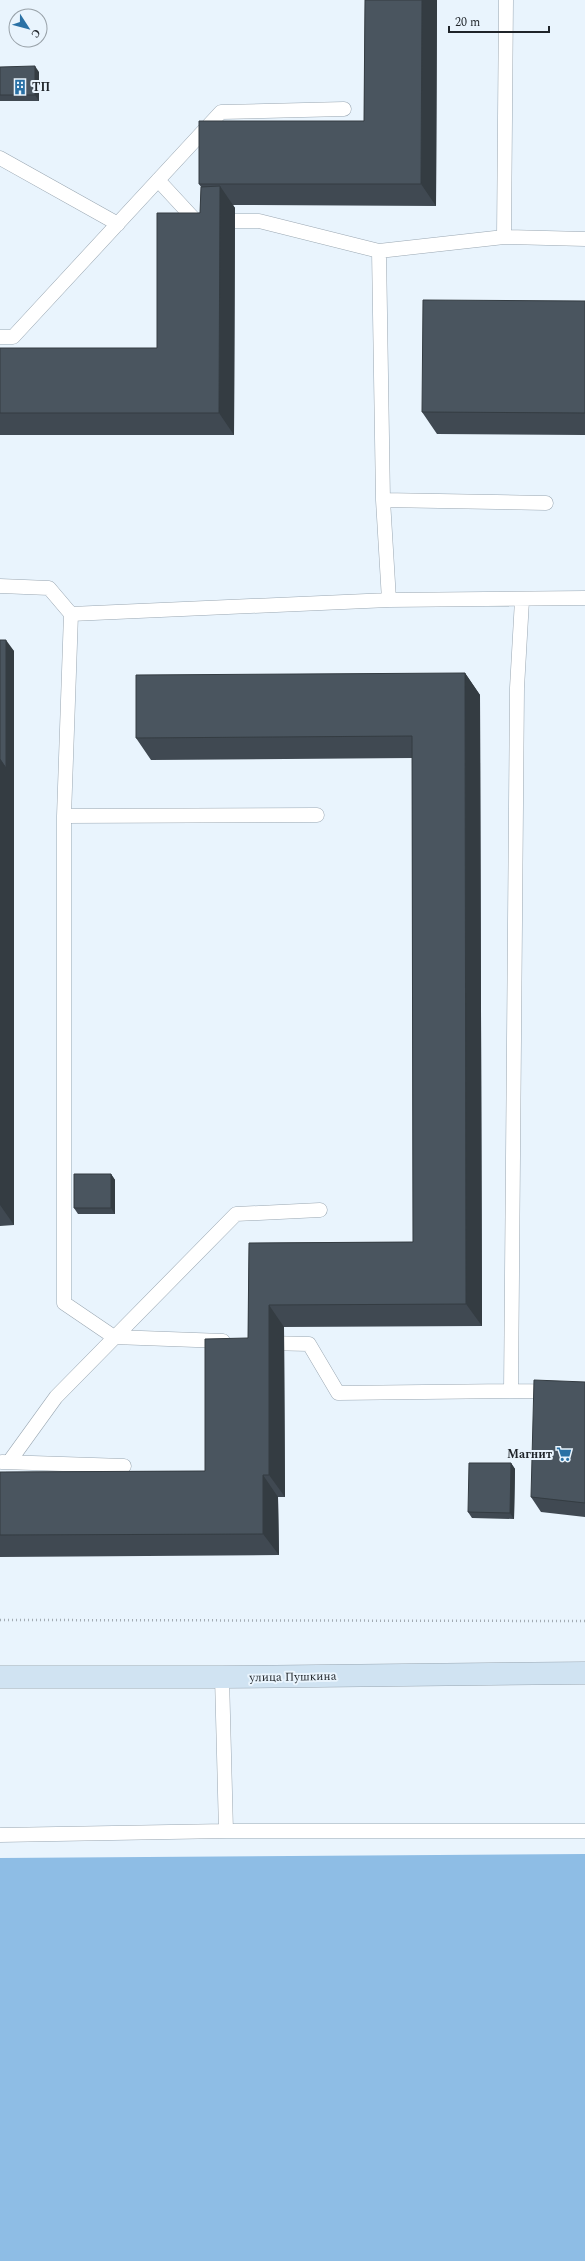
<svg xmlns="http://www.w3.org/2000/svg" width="585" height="2261" font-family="Spectral,serif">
  <rect width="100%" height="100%" fill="#e9f4fd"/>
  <path fill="#8ebde5" d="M585,1854v407h-585v-403z"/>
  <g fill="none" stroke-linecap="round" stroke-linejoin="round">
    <g stroke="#9aa7b2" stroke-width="15">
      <path id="lane" d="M0,158l118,66
        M158,180l37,40h9
        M235,221h24l120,30
        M504,237l81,2
        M0,337h13l208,-225 123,-3
        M383,500l163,3
        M0,586l49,2 22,26 -7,202v487l50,34 109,4
        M389,600l-6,-100 -4,-249 125,-14 2,-237
        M71,614l318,-14 196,-2
        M64,816l253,-1
        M266,1343l43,1 29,49 173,-2 74,1
        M511,1391l6,-703 5,-88
        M2,1462l122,4
        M9,1462l47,-65 180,-183 84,-4
        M222,1677l4,154
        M0,1835l226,-4h359"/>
    </g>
    <g stroke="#9aa7b2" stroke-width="23">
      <path id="secondary" d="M0,1677h222l363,-4"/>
    </g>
    <path stroke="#a3acb4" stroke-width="2.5" stroke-dasharray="1 3" stroke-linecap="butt" d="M0,1620l585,1"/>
    <use href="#lane" stroke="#fff" stroke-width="14"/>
    <use href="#secondary" stroke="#d0e3f2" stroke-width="22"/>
  </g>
  <path fill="#404952" d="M365,0h72l-1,206 -203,-1 2,3 -1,227h-234v-87h157l43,-135 1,-26 -2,-3 165,-63z
    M0,67l39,5v29h-39z
    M585,301v134l-148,-1 -15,-22z
    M0,640l14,11v574l-14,1z
    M465,673l15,22 2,631 -198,1 1,170h-7l1,58 -279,2v-85l205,-1 43,-133 1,-95 164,-1 -1,-484 -261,2 -15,-22z
    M111,1174l4,6v34h-37l-4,-6z
    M585,1382v135l-44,-5 -10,-15z
    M511,1463l4,6 -1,50 -42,-1 -4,-6z"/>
  <path fill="#343c42" d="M422,0h15l-1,206 -15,-22z
    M35,66l4,6v29l-4,-6z
    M220,186l15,22 -1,227 -15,-22z
    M6,640l8,11v574l-14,-20v-446z
    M465,673l15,22 2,631 -16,-22z
    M111,1174l4,6v34l-4,-6z
    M269,1305l15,22 1,170 -16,-22z
    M511,1463l4,6 -1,50 -4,-6z
    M263,1475l15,22 1,58 -16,-21z"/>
  <path fill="#4a555f" stroke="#343c42" d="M365,0h57l-1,184h-222v-63h165z
    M35,66v29h-35v-28z
    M220,186l-1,227h-219v-65h157v-135h43l1,-26z
    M423,300l162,1v112l-163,-1z
    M0,640h6v128l-6,-9z
    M465,673l1,631 -197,1v170h-6v59l-263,1v-63l205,-1v-132l43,-1 1,-95 164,-1 -1,-506 -276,2v-63z
    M74,1174h37v34h-37z
    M534,1380l51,2v121l-54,-6z
    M469,1463h42l-1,50 -42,-1z"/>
  <defs>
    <g id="building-bare" transform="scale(1.2)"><path d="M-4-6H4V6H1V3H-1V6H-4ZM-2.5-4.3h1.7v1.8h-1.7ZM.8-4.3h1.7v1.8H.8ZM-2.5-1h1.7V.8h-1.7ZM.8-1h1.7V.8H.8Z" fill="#2a71a5" stroke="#e9f4fd" stroke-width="2.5" paint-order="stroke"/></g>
    <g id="supermarket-bare" transform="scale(1.2)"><path d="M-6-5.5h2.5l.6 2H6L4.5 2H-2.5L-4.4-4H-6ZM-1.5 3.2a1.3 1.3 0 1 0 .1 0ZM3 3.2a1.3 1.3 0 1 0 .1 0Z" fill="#2a71a5" stroke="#e9f4fd" stroke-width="2.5" paint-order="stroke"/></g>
  </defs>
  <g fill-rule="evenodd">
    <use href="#building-bare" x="20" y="87"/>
    <use href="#supermarket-bare" x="564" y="1454"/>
  </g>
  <g text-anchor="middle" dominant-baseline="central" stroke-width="4" stroke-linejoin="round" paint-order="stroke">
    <g font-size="12" font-weight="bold" fill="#1f2429" stroke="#e9f4fd" text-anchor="start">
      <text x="32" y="87">ТП</text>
      <text x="552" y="1454" text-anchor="end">Магнит</text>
    </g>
    <g font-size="12" fill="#1f2429" stroke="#e9f4fd">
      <text transform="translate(293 1677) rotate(-1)">улица Пушкина</text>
    </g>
  </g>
  <g transform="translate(28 28) rotate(126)"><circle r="19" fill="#e9f4fd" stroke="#98a1a8"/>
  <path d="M0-3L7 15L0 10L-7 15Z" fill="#2a71a5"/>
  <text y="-6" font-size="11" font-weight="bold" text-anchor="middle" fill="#1f2429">С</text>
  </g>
  <path d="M449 26v6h100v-6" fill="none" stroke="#1f2429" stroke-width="2"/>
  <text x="455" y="26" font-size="12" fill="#1f2429" stroke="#e9f4fd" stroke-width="3" paint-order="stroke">20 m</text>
</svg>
